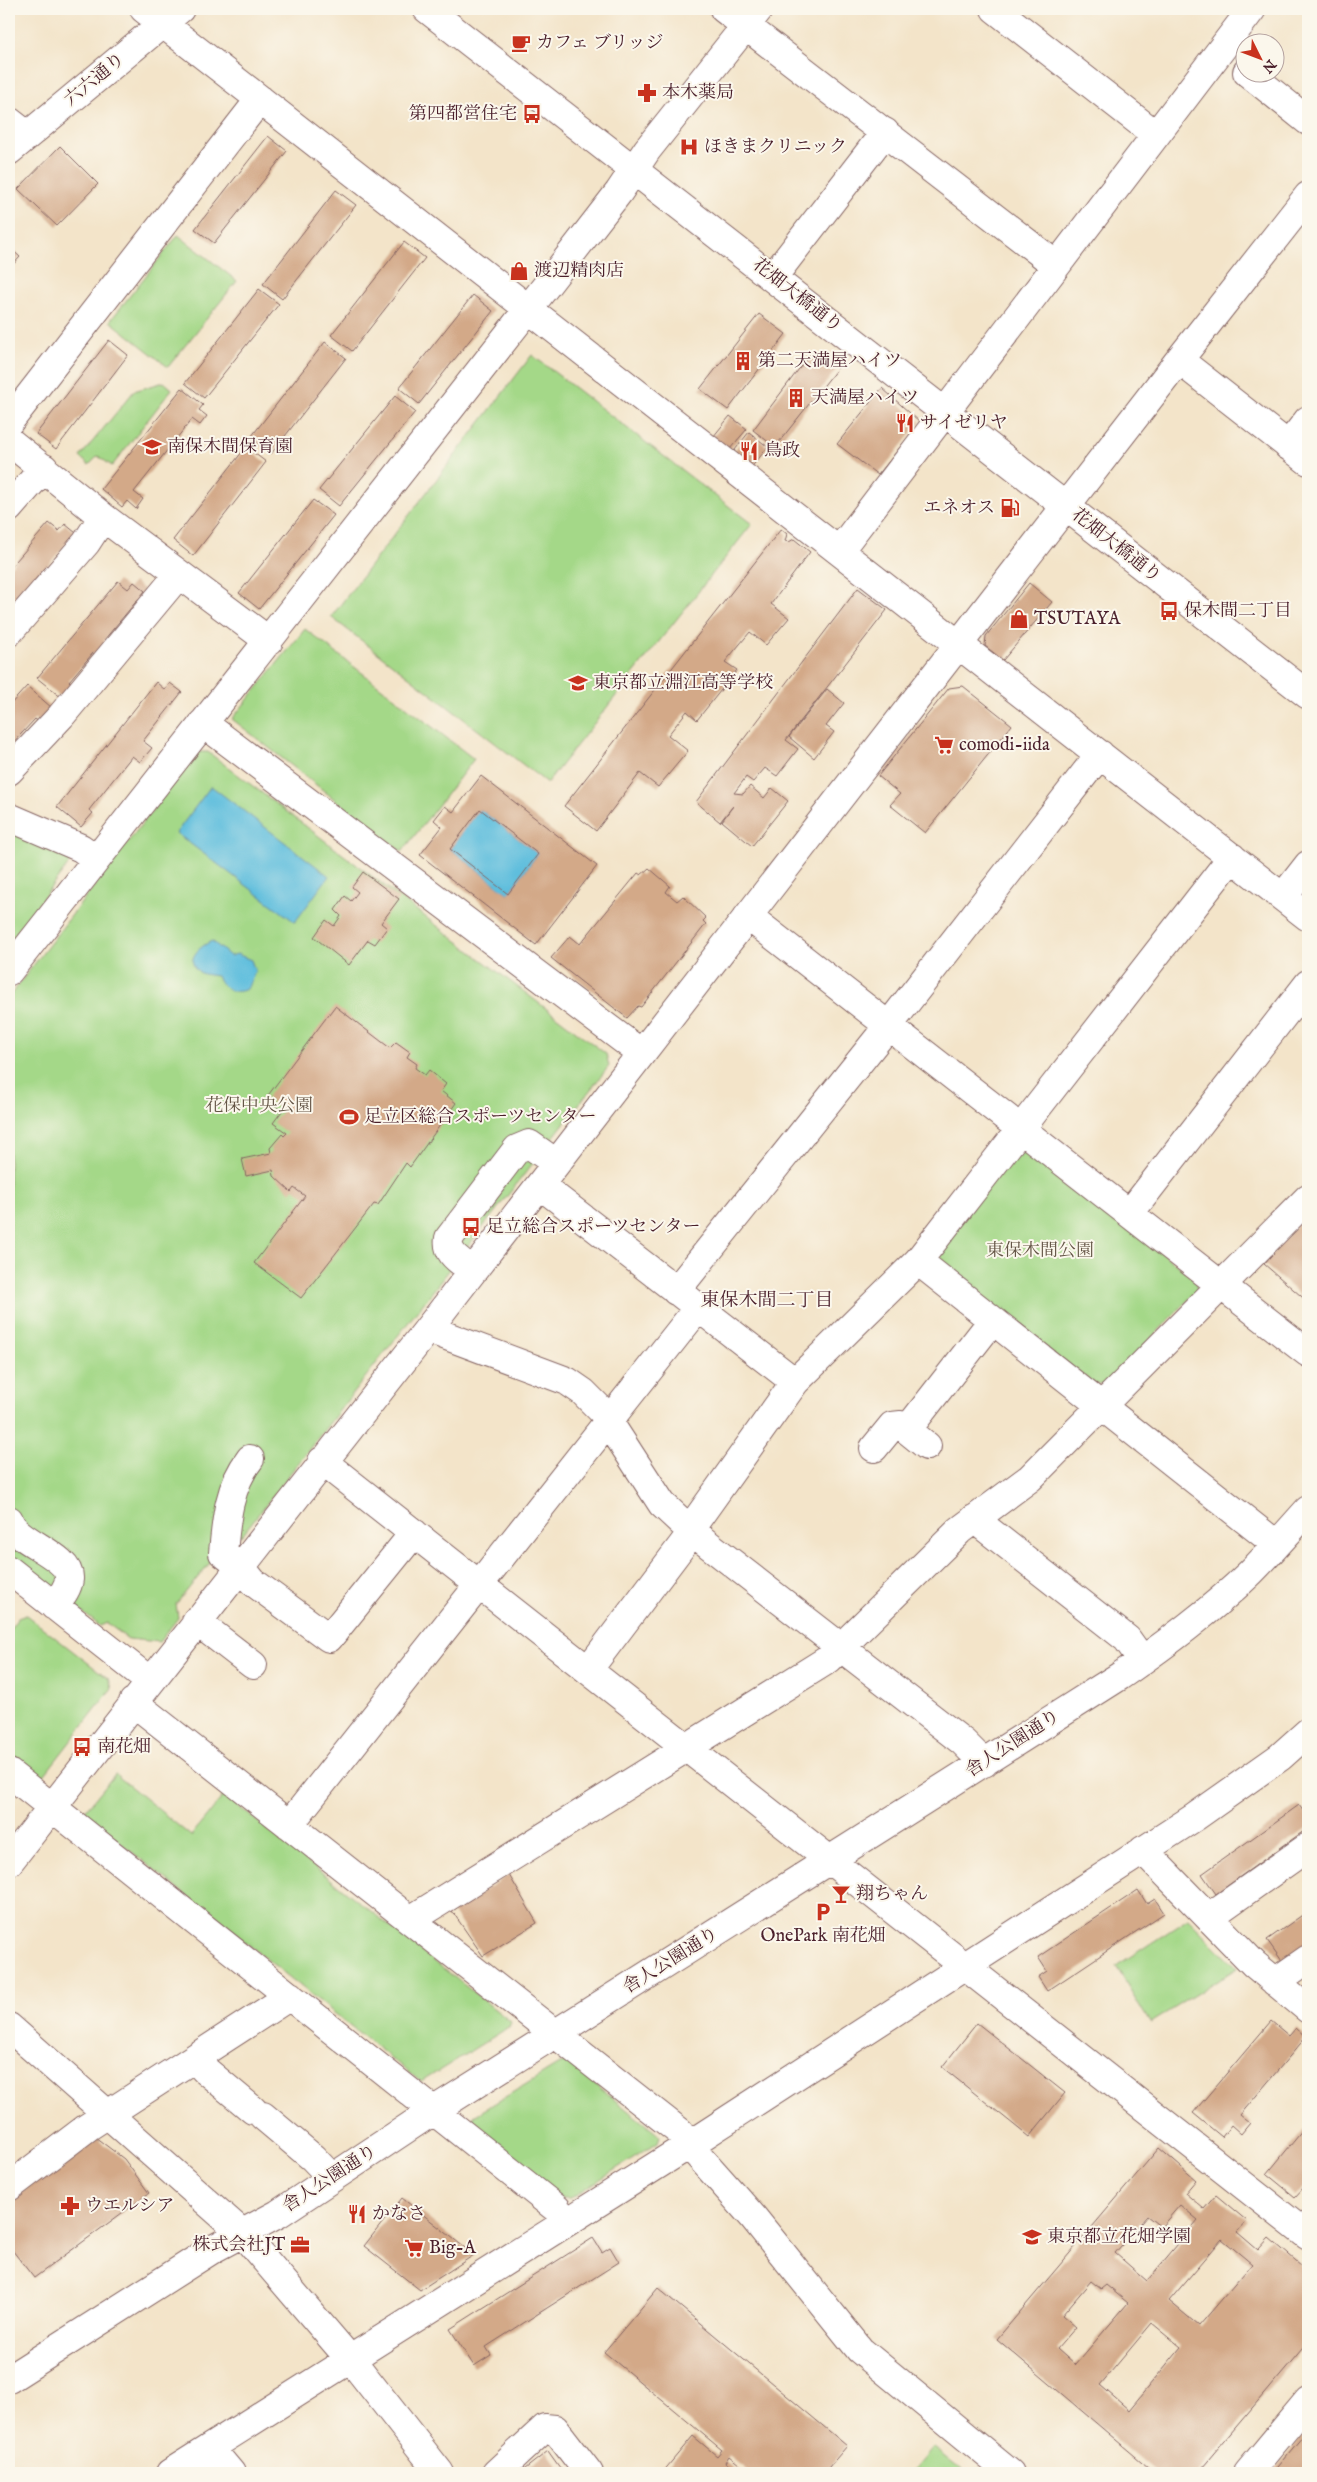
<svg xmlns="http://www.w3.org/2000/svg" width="1317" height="2482" font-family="'IM FELL English','Noto Serif JP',serif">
  <rect width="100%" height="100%" fill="#fbf7ec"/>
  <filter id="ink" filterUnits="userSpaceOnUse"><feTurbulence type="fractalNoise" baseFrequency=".02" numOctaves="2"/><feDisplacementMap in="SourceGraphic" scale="10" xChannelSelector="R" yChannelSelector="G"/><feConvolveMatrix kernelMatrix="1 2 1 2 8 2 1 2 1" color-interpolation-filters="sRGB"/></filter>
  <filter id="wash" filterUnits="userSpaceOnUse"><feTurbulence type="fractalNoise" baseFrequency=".0096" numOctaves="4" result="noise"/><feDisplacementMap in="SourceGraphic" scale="20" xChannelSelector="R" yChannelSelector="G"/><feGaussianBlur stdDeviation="1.12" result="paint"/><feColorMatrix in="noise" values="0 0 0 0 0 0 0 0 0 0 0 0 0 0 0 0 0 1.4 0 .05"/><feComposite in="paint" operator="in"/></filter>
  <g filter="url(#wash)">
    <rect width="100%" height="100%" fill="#f3e4c9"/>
    <path fill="#a4d888" stroke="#777c5a" d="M178,235l59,46 -69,86 -58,-46z
      M532,355l220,169 -205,259 -216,-166z
      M164,382l8,7 -60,77 -14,-10 -9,9 -9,-8 54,-66z
      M305,629l169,130 -72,93 -170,-133z
      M197,752h11l398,302 3,12 -367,469 -10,1 -56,68 2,14 -19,24 -31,-3 -21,-16 -7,3 -91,-71v-558z
      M9,822l52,23 10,16 -62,82z
      M1018,1147h10l168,133 1,11 -90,93 -18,-1 -152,-119v-13z
      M26,1615l83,64 3,9 -70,90 -33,-25v-123l9,-12z
      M115,1774l76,62 33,-41 287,227 -2,5 -88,55 -338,-269z
      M1188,1919l49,49 -87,55 -34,-57z
      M567,2062l93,74 -2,6 -87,56h-10l-90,-71 3,-11 85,-52z
      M933,2447l33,26h-55z"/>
    <path fill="#5fbedd" stroke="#546e84" d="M211,786l118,90 -34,46 -119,-89z
      M480,809l58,45 -30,40 -58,-45z
      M212,941l18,15 7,-2 14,6 4,11 -8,18c-14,6 -24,0 -30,-13 -5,-1 -12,-1 -16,-3 -19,-12 -1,-27 11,-32z"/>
    <g id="blocks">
      <path fill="#d3a988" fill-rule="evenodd" d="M268,136l19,15 -73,92 -19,-14z
        M60,146l38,38 -41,42 -39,-37z
        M336,190l20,15 -74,94 -19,-15z
        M404,242l21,16 -73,93 -21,-16z
        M9,247l11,10 -11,12z
        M259,289l20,15 -75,94 -19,-15z
        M473,295l20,16 -74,93 -20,-16z
        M759,314l27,20 -58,76 -28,-21z
        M109,340l19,15 -72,94 -20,-15z
        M325,342l21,16 -75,96 -20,-17z
        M811,353l13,9 4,-6 12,9 -65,82 -22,-17z
        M182,388l21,17 -4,5 8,6 -7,9 -8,-6 -58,73 9,7 -7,10 -9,-8 -5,6 -21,-18z
        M882,388l38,34 -42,53 -41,-31z
        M395,396l20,16 -76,94 -20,-16z
        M730,416l17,13 -18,21 -16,-13z
        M749,432l19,15 -18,22 -19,-14z
        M246,447l20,15 -73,94 -20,-16z
        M313,500l21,15 -75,94 -20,-16z
        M49,523l10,8 6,-7 11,9 -43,49 8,6 -10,13 -8,-7 -14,16v-41z
        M781,529l6,5 -2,7 4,1 5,-3 16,13 -39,52 18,14 -23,27 -16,-13 -25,30 12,8 -40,50 -10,-9 -19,24 20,16 -30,36 -18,-14 -44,58 -32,-25z
        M118,581l10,8 6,-7 11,9 -41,49 8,7 -10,12 -9,-6 -24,28 4,4 -11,13 -25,-20z
        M1029,583l23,19 -49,58 -18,-14 1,-10z
        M858,588l29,22 -101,130 12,9 -21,27 -12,-8 -12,14 -7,-5 -12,16 9,1 7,-8 14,12 8,-10 16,13 -36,45 -30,-25 11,-15 -13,16 -24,-20z
        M156,682l9,8 5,-7 12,9 -39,49 9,7 -12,14 -8,-6 -43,54 4,3 -12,14 -24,-20z
        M27,686l25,22 -13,14 -4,-3 -26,28 7,6 -7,8v-55z
        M963,686l49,39 -87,108 -35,-28 10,-11 -22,-18 71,-88z
        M827,689l17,14 -18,23 8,6 -20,26 -25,-21z
        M481,776l116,90 -61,79 -116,-90 22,-28 -8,-7 11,-14 8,6zM480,809l58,45 -30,40 -58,-45z
        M649,868l21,18 -4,6 11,9 6,-5 23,22 -3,3 3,3 -65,83 -3,-1 -11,12 -76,-60 19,-22 10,8 58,-71 3,2z
        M363,872l36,27 -18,24 6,5 -12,16 -7,-4 -19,25 -35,-28 12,-17 8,6 7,-10 -6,-6 10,-14 6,5 7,-9 -6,-5z
        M335,1006l55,42 6,-6 14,10 -3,5 10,7 -2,4 10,7 4,-5 17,14 -5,7 15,12 -46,64 -4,-4 -28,42 -4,-1 -73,94 -47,-35 51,-67 -11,-8 -3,4 -17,-16 -1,-6 -27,6 -4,-17 29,-6 -1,-5 12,-14 2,2 3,-3 -14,-10 9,-12 -16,-13z
        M1308,1212v90l-44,-38z
        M1299,1805l9,13v10l-92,66 -14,-20z
        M509,1875l28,48 -54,33 -31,-45z
        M1138,1890l9,14 8,-5 9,14 -117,78 -9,-14 9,-6 -9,-14z
        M1308,1911v32l-26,18 -15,-21z
        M1271,2021l18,15 7,-8 10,9 -66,78 10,8 -9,11 -10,-9 -9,12 -29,-24z
        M977,2023l88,70 -36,44 -87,-70z
        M1308,2124v65l-3,-3 -10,11 -28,-23z
        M95,2137l29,22 25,34 -115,85 -25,-32v-45z
        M1159,2148l37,32 -11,13 19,16 12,-14 31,26 -10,11 21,18 11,-12 39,33v71l-111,131h-42l-158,-134zM1180,2205l18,15 -51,61 -32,-28 32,-37 14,11zM1222,2239l30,25 -53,62 -30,-25zM1091,2281l10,8 5,-4 22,18 -53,62 -18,-16 19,-22 -14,-12zM1152,2323l29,24 -52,63 -29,-25z
        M402,2198l72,57 -54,35 -56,-44z
        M593,2238l9,14 8,-5 9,15 -133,85 5,8 -17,11 -24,-37z
        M658,2288l189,158 -23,27h-74l-21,-17 -4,6 14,11h-77l31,-37 24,20 5,-6 -118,-98z
        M1308,2430v43h-36z
        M548,2451l15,21 -1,1h-42z"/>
    </g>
  </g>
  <g filter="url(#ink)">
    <use href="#blocks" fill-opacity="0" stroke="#856462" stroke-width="1"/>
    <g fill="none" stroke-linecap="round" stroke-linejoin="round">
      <g stroke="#856462" stroke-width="30">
        <path id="minor" d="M144,9l1164,908
          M427,9l881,686
          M724,9l332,256
          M995,9l161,126
          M1247,72l61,49
          M9,121l18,14
          M9,151l171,-142
          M773,277l112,-145
          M1179,360l129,101
          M9,422l251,-323
          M9,441l94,76 166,124
          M1288,446l20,-26
          M9,508l35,-40
          M839,551l413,-542
          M9,632l77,-89 17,-26
          M203,723l438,330
          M9,771l52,-55 118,-142
          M9,817l72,31 15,11
          M1283,897l25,-32
          M748,916l560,437
          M9,971l520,-663 90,-116 28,-42 112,-141
          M540,1185l255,197
          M1130,1213l178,-229
          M918,1261l358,283
          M473,1271c-12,-10 -27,-16 -24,-33l68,-89 12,-5 27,19
          M676,1291l213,-266 211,-271
          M428,1329l139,52 16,11 18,18 61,94 29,27 272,211 21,21
          M907,1430l85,-109
          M874,1448l18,-22 9,-1 26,21
          M250,1459c-21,27 -24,60 -27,94l17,13 13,16 76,56 85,-105
          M322,1461l986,775
          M974,1519l153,120 15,21
          M9,1520c6,22 62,35 60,59 -1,10 -9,19 -15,27
          M9,1570l141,111
          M196,1621l57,44
          M588,1670l96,-127 14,-25 97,-136 123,-121 314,-404
          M133,1702l547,430 9,13 64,72 107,133 150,123
          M9,1773l548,436 8,13
          M289,1825l409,-517
          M1143,1850l111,114 54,45
          M9,1862l419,-533 751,-969 129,-164
          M1209,1917l99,-70
          M412,1919l417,-260 131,-129 70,-52 278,-280
          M1275,1982l33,-23
          M9,2027l233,206 118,138 80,102
          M196,2058l8,11 49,41
          M263,2116l50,42 19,20
          M9,2187l79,-60 202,-131
          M9,2379l204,-130 65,-35 155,-103 687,-435c46,-32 91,-65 131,-104 20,-20 38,-41 57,-62
          M210,2448l21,25
          M170,2473l519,-328 506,-328 85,-60 28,-25
          M496,2473l49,-45 10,1 34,44
          M1248,2473l60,-72"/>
      </g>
      <use href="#minor" stroke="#fff" stroke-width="28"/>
    </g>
  </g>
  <defs>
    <g id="cafe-bare" transform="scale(1.5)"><path d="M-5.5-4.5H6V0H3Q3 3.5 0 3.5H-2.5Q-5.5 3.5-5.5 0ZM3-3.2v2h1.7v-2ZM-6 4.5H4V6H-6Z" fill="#c8321e" stroke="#fbf7ec" stroke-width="2.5" paint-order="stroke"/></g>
    <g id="pharmacy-bare" transform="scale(1.5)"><path d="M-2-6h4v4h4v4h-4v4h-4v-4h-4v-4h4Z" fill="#c8321e" stroke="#fbf7ec" stroke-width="2.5" paint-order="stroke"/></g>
    <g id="bus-bare" transform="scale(1.5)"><path d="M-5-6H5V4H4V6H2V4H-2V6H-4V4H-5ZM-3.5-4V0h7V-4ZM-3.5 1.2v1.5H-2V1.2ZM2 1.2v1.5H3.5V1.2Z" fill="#c8321e" stroke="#fbf7ec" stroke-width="2.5" paint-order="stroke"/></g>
    <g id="hospital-bare" transform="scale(1.5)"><path d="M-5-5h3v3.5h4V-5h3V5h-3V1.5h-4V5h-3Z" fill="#c8321e" stroke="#fbf7ec" stroke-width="2.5" paint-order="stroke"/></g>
    <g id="shop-bare" transform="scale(1.5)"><path d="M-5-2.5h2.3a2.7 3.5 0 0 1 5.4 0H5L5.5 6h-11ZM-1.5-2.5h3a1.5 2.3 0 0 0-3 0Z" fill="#c8321e" stroke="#fbf7ec" stroke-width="2.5" paint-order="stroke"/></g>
    <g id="building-bare" transform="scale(1.5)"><path d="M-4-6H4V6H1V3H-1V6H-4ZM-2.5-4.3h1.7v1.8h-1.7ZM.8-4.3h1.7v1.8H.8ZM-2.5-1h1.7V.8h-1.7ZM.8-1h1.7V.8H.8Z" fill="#c8321e" stroke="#fbf7ec" stroke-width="2.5" paint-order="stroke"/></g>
    <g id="restaurant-bare" transform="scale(1.5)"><path d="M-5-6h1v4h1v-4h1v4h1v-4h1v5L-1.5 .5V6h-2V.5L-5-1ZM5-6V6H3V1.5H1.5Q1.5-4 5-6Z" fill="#c8321e" stroke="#fbf7ec" stroke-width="2.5" paint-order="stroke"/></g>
    <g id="school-bare" transform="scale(1.5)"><path d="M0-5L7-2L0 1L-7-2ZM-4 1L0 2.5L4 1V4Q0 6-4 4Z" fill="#c8321e" stroke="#fbf7ec" stroke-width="2.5" paint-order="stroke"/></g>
    <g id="fuel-bare" transform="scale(1.5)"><path d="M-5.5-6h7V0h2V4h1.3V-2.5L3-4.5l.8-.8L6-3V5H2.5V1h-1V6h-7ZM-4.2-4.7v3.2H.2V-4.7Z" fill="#c8321e" stroke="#fbf7ec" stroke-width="2.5" paint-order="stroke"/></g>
    <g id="supermarket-bare" transform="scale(1.5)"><path d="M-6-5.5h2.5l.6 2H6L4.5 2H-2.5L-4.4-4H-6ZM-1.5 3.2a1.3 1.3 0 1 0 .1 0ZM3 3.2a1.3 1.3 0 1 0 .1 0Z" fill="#c8321e" stroke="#fbf7ec" stroke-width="2.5" paint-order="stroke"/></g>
    <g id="stadium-bare" transform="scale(1.5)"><path d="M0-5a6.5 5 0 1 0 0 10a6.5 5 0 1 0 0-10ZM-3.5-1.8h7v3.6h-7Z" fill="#c8321e" stroke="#fbf7ec" stroke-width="2.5" paint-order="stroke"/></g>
    <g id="bar-bare" transform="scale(1.5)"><path d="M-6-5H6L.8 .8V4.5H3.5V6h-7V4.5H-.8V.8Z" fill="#c8321e" stroke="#fbf7ec" stroke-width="2.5" paint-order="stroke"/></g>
    <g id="parking-bare" transform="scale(1.5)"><path d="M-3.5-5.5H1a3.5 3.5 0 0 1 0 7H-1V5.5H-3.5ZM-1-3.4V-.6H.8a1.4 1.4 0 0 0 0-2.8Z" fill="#c8321e" stroke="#fbf7ec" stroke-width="2.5" paint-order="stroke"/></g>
    <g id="office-bare" transform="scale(1.5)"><path d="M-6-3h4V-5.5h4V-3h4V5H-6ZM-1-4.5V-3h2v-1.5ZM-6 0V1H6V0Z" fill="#c8321e" stroke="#fbf7ec" stroke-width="2.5" paint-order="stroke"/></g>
  </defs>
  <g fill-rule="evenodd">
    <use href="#cafe-bare" x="521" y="43"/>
    <use href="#pharmacy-bare" x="647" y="93"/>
    <use href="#bus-bare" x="532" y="114"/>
    <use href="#hospital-bare" x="689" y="147"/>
    <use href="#shop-bare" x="519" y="271"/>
    <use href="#building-bare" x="743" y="361"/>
    <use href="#building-bare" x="796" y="398"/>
    <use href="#restaurant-bare" x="905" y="423"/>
    <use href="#school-bare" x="152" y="447"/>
    <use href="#restaurant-bare" x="749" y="451"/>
    <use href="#fuel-bare" x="1010" y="508"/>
    <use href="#bus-bare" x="1169" y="611"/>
    <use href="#shop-bare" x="1019" y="619"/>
    <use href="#school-bare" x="578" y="683"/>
    <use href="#supermarket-bare" x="944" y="745"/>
    <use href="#stadium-bare" x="349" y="1117"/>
    <use href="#bus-bare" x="471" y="1227"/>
    <use href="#bus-bare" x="82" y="1747"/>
    <use href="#bar-bare" x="841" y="1894"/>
    <use href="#parking-bare" x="823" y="1912"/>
    <use href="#pharmacy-bare" x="70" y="2206"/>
    <use href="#restaurant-bare" x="357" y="2214"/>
    <use href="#school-bare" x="1032" y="2237"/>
    <use href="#office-bare" x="300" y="2245"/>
    <use href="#supermarket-bare" x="414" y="2248"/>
  </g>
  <g text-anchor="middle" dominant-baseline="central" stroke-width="4" stroke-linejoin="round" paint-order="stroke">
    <g font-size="18" fill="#4a1f2b" stroke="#fbf7ec" text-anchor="start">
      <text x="536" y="43">カフェ ブリッジ</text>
      <text x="662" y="93">本木薬局</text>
      <text x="517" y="114" text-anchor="end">第四都営住宅</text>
      <text x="704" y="147">ほきまクリニック</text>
      <text x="534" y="271">渡辺精肉店</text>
      <text x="758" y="361">第二天満屋ハイツ</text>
      <text x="811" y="398">天満屋ハイツ</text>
      <text x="920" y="423">サイゼリヤ</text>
      <text x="167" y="447">南保木間保育園</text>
      <text x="764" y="451">鳥政</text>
      <text x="995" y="508" text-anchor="end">エネオス</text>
      <text x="1184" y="611">保木間二丁目</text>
      <text x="1034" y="619">TSUTAYA</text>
      <text x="593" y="683">東京都立淵江高等学校</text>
      <text x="959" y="745">comodi-iida</text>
      <text x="364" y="1117">足立区総合スポーツセンター</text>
      <text x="486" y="1227">足立総合スポーツセンター</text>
      <text x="97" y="1747">南花畑</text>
      <text x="856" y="1894">翔ちゃん</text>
      <text x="823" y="1936" text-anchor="middle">OnePark 南花畑</text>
      <text x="85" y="2206">ウエルシア</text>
      <text x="372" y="2214">かなさ</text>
      <text x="1047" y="2237">東京都立花畑学園</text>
      <text x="285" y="2245" text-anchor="end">株式会社JT</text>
      <text x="429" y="2248">Big-A</text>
    </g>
    <g font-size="18" fill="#4a1f2b" stroke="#fbf7ec">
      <text transform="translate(95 80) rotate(-40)">六六通り</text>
      <text transform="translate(797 296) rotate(38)">花畑大橋通り</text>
      <text transform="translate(1116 546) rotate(38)">花畑大橋通り</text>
      <text transform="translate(1013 1744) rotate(-33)">舎人公園通り</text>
      <text transform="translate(671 1961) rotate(-32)">舎人公園通り</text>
      <text transform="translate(330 2179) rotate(-33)">舎人公園通り</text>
    </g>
    <g font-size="18" fill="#655647" stroke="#fbf7ec">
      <text x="259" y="1106">花保中央公園</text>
      <text x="1040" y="1251">東保木間公園</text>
    </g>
    <g font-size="19" fill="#4a1f2b" stroke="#fbf7ec">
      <text x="767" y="1301">東保木間二丁目</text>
    </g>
  </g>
  <rect width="1317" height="2482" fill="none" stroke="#fbf7ec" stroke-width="30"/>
  <g transform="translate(1260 58) rotate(132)"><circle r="24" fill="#fbf7ec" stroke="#b4a19f"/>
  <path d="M0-4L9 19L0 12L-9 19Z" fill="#c8321e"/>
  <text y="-8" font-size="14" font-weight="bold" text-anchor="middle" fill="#4a1f2b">N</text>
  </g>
</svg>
